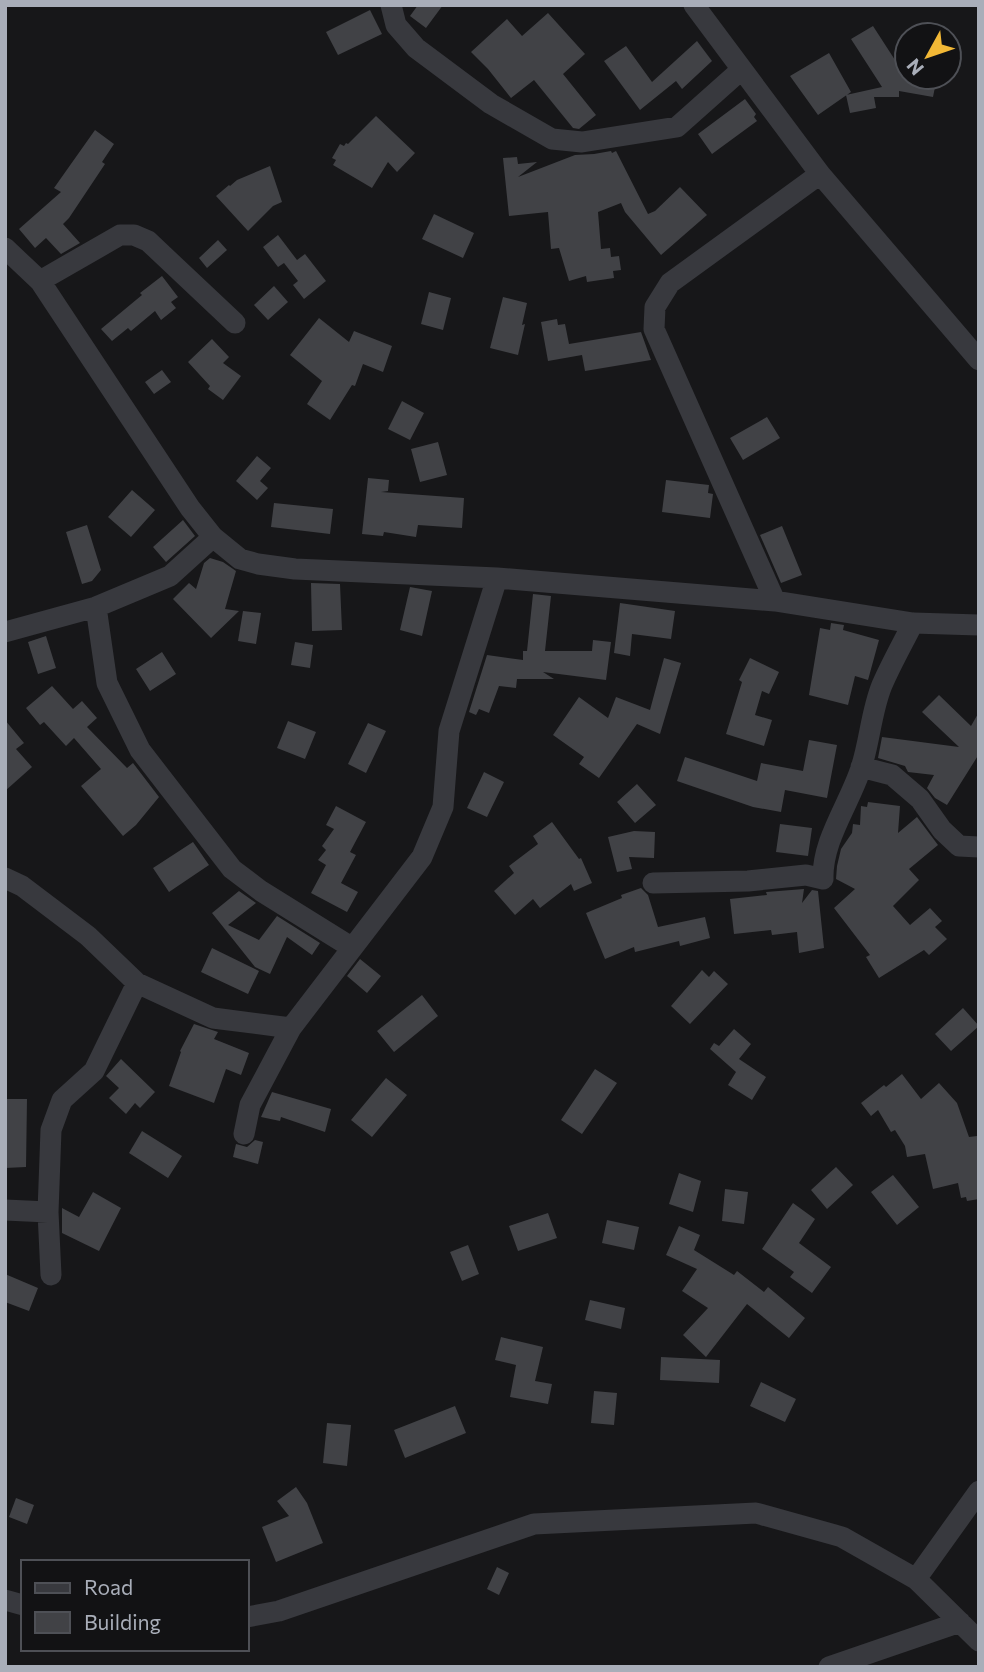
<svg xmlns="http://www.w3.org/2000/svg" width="984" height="1672" font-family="Commissioner,sans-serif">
  <rect width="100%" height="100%" fill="#171719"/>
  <path fill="#414246" d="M418,5h25l-17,23 -16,-12z
    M370,10l12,24 -44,21 -12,-23z
    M548,13l37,41 -22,20 33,41 -17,14 -6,-1 -39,-48 -23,18 -23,-29 -17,-17 36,-33 15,17z
    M873,26l33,51h31l-4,20 -34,-6v6h-25l2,11 -26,5 -4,-18 36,-8 -31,-48z
    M697,41l15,20 -30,28 -6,-8 -36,29 -36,-49 22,-15 26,36z
    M829,53l22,39 -33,23 -28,-39z
    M745,99l11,15 -2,3 3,4 -45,33 -14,-20z
    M376,116l39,37 -18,19 -9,-10 -16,26 -39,-23 3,-5 -4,-2 8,-14 4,2 2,-3 2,1z
    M95,130l19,14 -12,18 3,2 -36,54 -6,6 17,19 -19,11 -15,-16 -11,10 -16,-19 42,-37 -7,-4z
    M611,151l1,2 4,-2 32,63 7,-3 25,-24 27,28 -46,40 -36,-43 -4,-9 -23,9 3,37 9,-1 1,9 8,-1 2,14 -8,1 1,7 -27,4 -1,-6 -17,5 -10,-33 -8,1 -3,-37 -39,4 -6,-58 14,-1 1,7 19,-2 -19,15 57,-22 19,-1z
    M270,166l12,36 -9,4 -25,25 -32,-35 13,-11 1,1 7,-6z
    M434,214l40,19 -11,25 -41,-19z
    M278,235l19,25 8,-6 21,27 -22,18 -11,-14 5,-4 -14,-18 -6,4 -15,-20z
    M218,240l9,10 -20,18 -8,-10z
    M162,276l16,21 -7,5 5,6 -15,12 -6,-9 -24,20 -3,-3 -16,13 -11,-12 41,-34 -2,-2z
    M274,286l14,16 -20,18 -14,-15z
    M429,292l22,6 -8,32 -22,-6z
    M503,297l24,6 -5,22 3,-1 -7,31 -28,-7z
    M319,318l30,24 5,-11 38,15 -9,26 -20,-8 -8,22 -3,-1 -22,35 -23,-16 15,-23 -32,-26z
    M557,319l1,6 7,-1 4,20 72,-12 10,28 -66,11 -3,-16 -34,6 -7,-39z
    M212,339l17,18 -6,6 18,13 -18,24 -15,-11 2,-3 -22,-24z
    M162,370l9,12 -17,12 -9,-12z
    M402,401l22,12 -14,27 -22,-11z
    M767,417l13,21 -37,22 -13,-22z
    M438,442l9,33 -27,7 -9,-33z
    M257,456l14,12 -11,13 8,7 -11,12 -21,-19z
    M368,478l21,2 -1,11 -7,1 83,6 -2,30 -44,-3 -2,12 -32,-5 -1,4 -21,-2z
    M666,480l43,5 -1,8 5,1 -3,24 -48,-6z
    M132,490l23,20 -24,27 -23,-20z
    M274,503l59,6 -3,25 -59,-7z
    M183,520l12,16 -29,26 -13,-15z
    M87,525l14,45 -9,11 -10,3 -16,-52z
    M782,526l20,49 -21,8 -21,-48z
    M210,558l13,4 13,9 -11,38 14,2 -28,27 -38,-39 16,-16 7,6 8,-26z
    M311,583l29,1 2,46 -30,1z
    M410,587l22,4 -10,45 -22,-6z
    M533,594l18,2 -6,55h47l1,-11 18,2 -5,38 -63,-8 11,7h-37l-1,9 -17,-2 -10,27 -10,-4 -3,6 -7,-3 18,-57 36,5v-9h4z
    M620,603l55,8 -4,28 -39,-5 -2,22 -16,-3z
    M243,611l18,2 -5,31 -18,-3z
    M831,623l13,2 -1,5 36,10 -11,40 -13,-4 -7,29 -39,-10 11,-67 10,2z
    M46,636l10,32 -18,6 -10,-32z
    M295,642l18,3 -3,23 -19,-3z
    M162,652l14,22 -26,17 -14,-22z
    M664,658l17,5 -21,71 -23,-10 -38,54 -20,-14 5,-7 -31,-22 26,-38 29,21 8,-21 34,13z
    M750,658l29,14 -10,22 -7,-3 -7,24 17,5 -8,26 -38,-12 16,-52 -3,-2z
    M52,686l21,23 9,-8 15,17 -10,9 40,41 6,-5 26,34 -23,28 -13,11 -42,-50 20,-17 -27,-31 -8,8 -22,-24 -4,3 -14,-17z
    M939,695l32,31 8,-14v42l-32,51 -12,-7 -8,-10 7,-13 -26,-3 -3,-6 -27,-8 4,-21 77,10 -37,-35z
    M5,720l19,23 -8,6 16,18 -27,24z
    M288,721l28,11 -11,27 -28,-11z
    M368,723l18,8 -20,42 -18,-9z
    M809,740l28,5 -10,53 -42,-8 -4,22 -28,-5 -76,-26 8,-24 72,24 4,-18 42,8z
    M484,772l20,10 -17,35 -20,-9z
    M637,784l19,21 -21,18 -18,-21z
    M868,802l32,4 -2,27 19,-16 21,28 -29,24 10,11 -26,26 17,19 20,-17 12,13 -7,6 12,12 -18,16 -5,-5 -45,28 -13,-21 4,-2 -36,-47 21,-19 -19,-10 1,-13 4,-17 11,-16 1,-9 7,1 1,-19 6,1z
    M336,806l30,16 -16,30 6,3 -15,28 17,9 -11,20 -36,-19 15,-28 -8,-5 8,-10 -4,-4 12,-17 -8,-4z
    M552,822l27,37 2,-1 11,25 -18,8 -3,-7 -31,24 -7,-9 -18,16 -21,-24 20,-18 -5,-7 29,-22 -5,-8z
    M780,824l32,4 -4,28 -32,-4z
    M634,831l21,1 -1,26 -25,-1 3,12 -15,3 -9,-35z
    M193,842l16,23 -40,27 -16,-24z
    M641,888l7,7 10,32 47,-10 5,21 -30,8 -1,-5 -44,11 -1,-5 -29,12 -19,-46 36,-15 -1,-3z
    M804,889l-2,14 10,-13 6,1 6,57 -25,5 -2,-21 -25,3 -1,-5 -37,4 -4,-35 37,-4 -1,-3z
    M239,891l17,12 -28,22 31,15 18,-24 43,27 -8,12 -25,-18 -17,37 -15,-7 -43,-54z
    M212,948l47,23 -11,23 -47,-22z
    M360,959l21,17 -14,17 -20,-17z
    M702,970l7,7 5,-6 14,13 -38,40 -19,-18z
    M422,995l16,21 -44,36 -17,-21z
    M963,1008l16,18 -28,25 -16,-17z
    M194,1024l24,8 -4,7 35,14 -8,22 -15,-6 -12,34 -45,-17 12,-34 -1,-1z
    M734,1029l17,15 -12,15 27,18 -14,23 -24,-15 8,-13 -26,-23 4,-6 5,3z
    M121,1059l34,33 -15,16 -5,-5 -9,11 -17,-16 10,-10 -13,-12z
    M595,1069l22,14 -35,51 -21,-14z
    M902,1074l19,25 18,-16 18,20 12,34 8,-1 2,63 -12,2 -1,-4 -5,1 -3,-15 -25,6 -8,-35 -18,3 -2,-11 -10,-16 -4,2 -13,-22 -7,6 -10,-13 23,-18 2,2z
    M386,1078l21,17 -35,42 -21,-17z
    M272,1092l59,17 -6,23 -44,-15 -1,4 -19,-4z
    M5,1099h22l-1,68 -21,1z
    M142,1131l40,25 -14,22 -39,-25z
    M255,1140l8,2 -5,22 -25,-7 3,-13 11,3z
    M836,1167l17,18 -26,24 -16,-19z
    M679,1173l22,8 -8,31 -24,-8z
    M893,1175l26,32 -22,18 -26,-33z
    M725,1189l23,3 -4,32 -22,-3z
    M93,1192l28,16 -22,43 -37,-18v-25l17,9z
    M793,1203l22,16 -16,24 32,24 -19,26 -22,-16 4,-5 -32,-23z
    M548,1213l9,25 -39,13 -9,-25z
    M607,1220l32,7 -5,23 -32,-7z
    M679,1226l21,9 -6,15 40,25 3,-4 27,21 4,-5 37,31 -16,20 -42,-34 -41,53 -23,-22 25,-27 -26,-17 15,-22 -31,-14z
    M468,1245l11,29 -17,7 -12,-29z
    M5,1274l33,14 -9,23 -24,-9z
    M590,1300l35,8 -4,21 -36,-9z
    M501,1337l42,10 -8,34 17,3 -4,20 -38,-7 6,-32 -21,-5z
    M661,1357l59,3 -1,23 -59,-3z
    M761,1382l35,17 -11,23 -35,-16z
    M594,1391l23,2 -3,32 -23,-2z
    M455,1406l11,27 -61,25 -11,-28z
    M327,1423l24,2 -4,41 -24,-3z
    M296,1487l11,16 16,40 -47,19 -14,-35 27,-11 -12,-15z
    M16,1498l18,7 -7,19 -18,-7z
    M497,1567l12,6 -10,22 -12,-6z"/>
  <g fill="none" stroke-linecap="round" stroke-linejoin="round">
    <path stroke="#38393e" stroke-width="21" d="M391,5l5,20 20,23 75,56 61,35 30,3 95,-15 64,-57
      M694,5l126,169 159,186
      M5,248l35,33 150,227 23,29 27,22 18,5 37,5 202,9 278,23 138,22 66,2
      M40,281l80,-46h14l14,6 87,82
      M775,601l-121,-272 1,-22 15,-24 150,-109
      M96,607l11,76 33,67 92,119 29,22 90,56
      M5,632l91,-25 74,-31 43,-39
      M861,767l31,8 28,24 22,31 17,16 20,1
      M5,878l17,8 66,50 49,47 76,35 78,10
      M653,883l95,-2 58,-6 17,4c-1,-39 26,-74 38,-111 9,-27 10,-56 21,-83 9,-21 21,-42 31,-62
      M244,1134l6,-29 41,-77 131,-171 21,-50 6,-76 48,-153
      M5,1210l43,2
      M51,1275l-3,-63 3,-82 11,-30 32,-29 43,-88
      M916,1579l63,-88
      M5,1600l18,5
      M247,1617l32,-6 255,-87 222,-11 86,24 74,42 63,62
      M829,1667l131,-45"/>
  </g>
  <rect width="984" height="1672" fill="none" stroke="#a9aeb9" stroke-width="14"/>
  <rect x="21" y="1560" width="228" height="91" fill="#121214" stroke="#4e5056" stroke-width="2"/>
  <rect x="35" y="1583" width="35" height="10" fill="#38393e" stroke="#4e5056" stroke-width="2"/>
  <text x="84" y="1595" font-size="21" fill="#a9aeb9">Road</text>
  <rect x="35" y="1612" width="35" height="21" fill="#414246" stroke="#4e5056" stroke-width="2"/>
  <text x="84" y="1630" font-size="21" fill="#a9aeb9">Building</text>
  <g transform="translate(928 56) rotate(230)"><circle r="33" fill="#121214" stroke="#4e5056" stroke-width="2"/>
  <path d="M0-5L12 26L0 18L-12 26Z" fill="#f2b836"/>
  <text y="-10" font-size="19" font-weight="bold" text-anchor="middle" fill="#a9aeb9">N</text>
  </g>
</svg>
